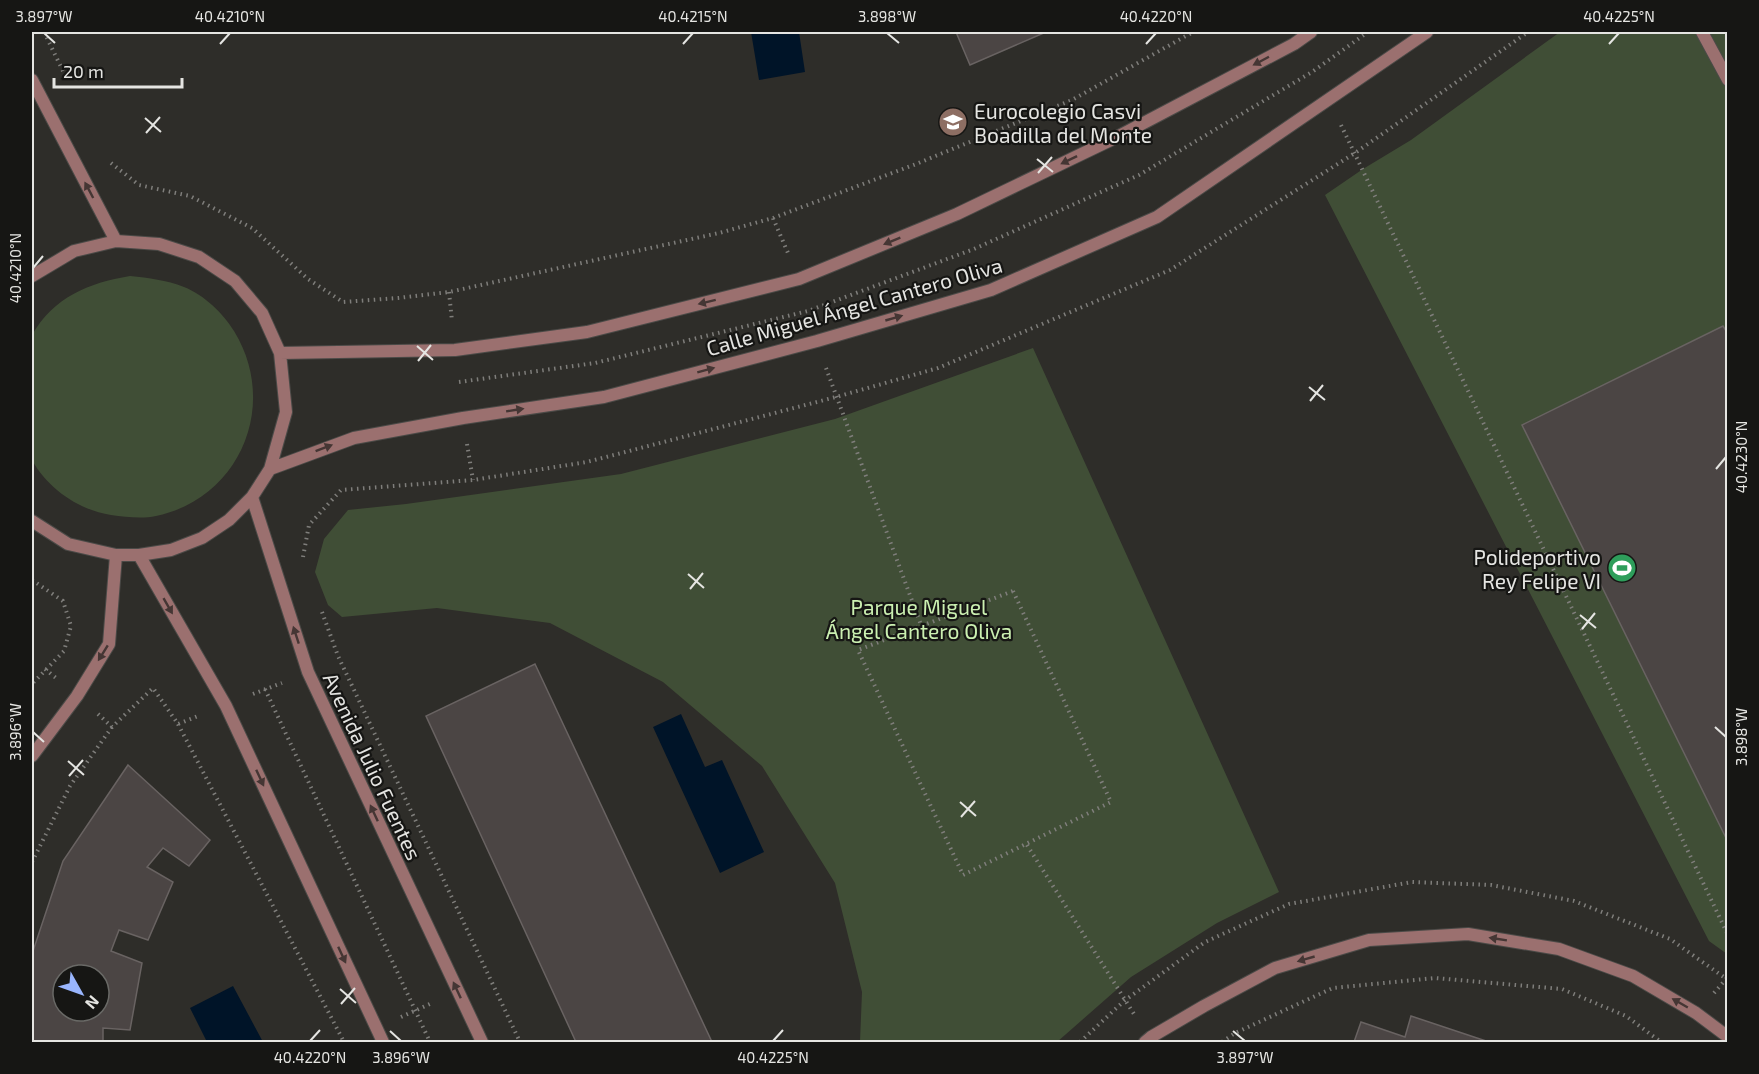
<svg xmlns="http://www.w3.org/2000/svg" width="1759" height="1074" font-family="'Exo 2',sans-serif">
  <rect width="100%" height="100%" fill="#2e2d29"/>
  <path fill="#404e36" d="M1560,32h167v922l-18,-13 -384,-746 38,-26 48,-29z
    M130,276c19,2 36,4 54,11 20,8 39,26 50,44 45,73 7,167 -78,185 -14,3 -30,1 -45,-1 -32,-5 -63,-26 -79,-55v-125c22,-38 56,-52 98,-59z
    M1033,348l246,544 -62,31 -86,54 -74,65h-197l2,-50 -27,-109 -73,-117 -99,-84 -113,-59 -113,-15 -95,9 -14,-12 -13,-33 9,-33 24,-29 58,-6 215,-30 214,-55z"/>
  <path fill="#001428" d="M751,32h48l6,40 -46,8z
    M681,714l24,53 17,-7 42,92 -44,21 -67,-146z
    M233,986l30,56h-56l-17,-34z"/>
  <path fill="#4b4544" stroke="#696362" stroke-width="1.5" fill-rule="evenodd" d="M956,32h90l-76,33z
    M1723,326l5,8v508l-206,-417z
    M535,664l177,378h-136l-150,-326z
    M128,765l82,75 -21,26 -26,-18 -16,19 26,15 -25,58 -29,-10 -8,21 31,12 -12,67 -27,-2v14h-71v-88l31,-93zM63,975h36v36h-36z
    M1411,1016l78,26h-135l7,-20 44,15z"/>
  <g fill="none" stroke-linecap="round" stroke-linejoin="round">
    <g stroke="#4b4a47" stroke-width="14">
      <path id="service" d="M1702,32l26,48"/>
    </g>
    <g stroke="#4b4a47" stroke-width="14">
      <path id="minor" d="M32,80l84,161
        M32,276l42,-25 42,-10 43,3 40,13 36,24 27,32 18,40 6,59 -16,57 -18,28 -23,23 -27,18 -31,12 -32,5h-23l-48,-11 -36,-23
        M280,353l175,-3 132,-18 212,-53 158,-65 160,-77 177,-93 17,-12
        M270,469l84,-31 109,-20 141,-21 213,-56 174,-51 166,-73 270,-185
        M252,497l56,175 174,370
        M139,555l87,151 157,336
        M32,756l45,-60 32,-52 7,-89
        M1145,1042l6,-5 53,-31 71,-38 94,-28 99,-6 91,15 74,27 63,37 32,24"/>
    </g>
    <path stroke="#7f7e7b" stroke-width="4" stroke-dasharray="1.5 4.5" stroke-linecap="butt" d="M44,32l19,39
      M1341,125l387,810
      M111,163l28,22 51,11 62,32 56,51 35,23 55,-4 51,-6 270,-59 54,-15 143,-54 156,-64 121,-68
      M773,218l15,35
      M449,292l3,29
      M826,368l95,257
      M459,382l136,-19 213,-52 166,-62 165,-74 173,-103 56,-40
      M467,444l6,36
      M303,557l6,-32 32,-35 132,-10 114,-18 249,-65 102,-29 232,-98 185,-117 173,-121
      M32,580l31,21 8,25 -7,25 -32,33
      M1013,591l98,211 -148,73 -105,-225z
      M322,612l16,44 182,386
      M45,669l11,9
      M265,689l165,353
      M253,694l29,-11
      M98,714l14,13 41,-39 25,36 20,-8
      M178,724l166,318
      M1027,845l107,169
      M32,862l38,-76 42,-59
      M1714,993l13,-15
      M401,1017l31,-14
      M1080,1042l44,-41 81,-59 84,-38 123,-22 79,3 83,16 96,38 58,41
      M1222,1042l13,-9 98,-45 102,-10 127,11 64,27 35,26"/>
    <use href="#service" stroke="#9b706f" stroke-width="12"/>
    <use href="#minor" stroke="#9b706f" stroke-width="12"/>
  </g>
  <defs><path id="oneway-solid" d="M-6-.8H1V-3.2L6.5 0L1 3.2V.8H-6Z" transform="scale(1.5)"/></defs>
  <g fill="#453634">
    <use href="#oneway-solid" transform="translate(1261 61) rotate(152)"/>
    <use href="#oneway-solid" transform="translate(1069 160) rotate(154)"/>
    <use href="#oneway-solid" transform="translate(89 190) rotate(-118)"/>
    <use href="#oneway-solid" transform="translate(892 241) rotate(158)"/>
    <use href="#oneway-solid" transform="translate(707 302) rotate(166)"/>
    <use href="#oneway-solid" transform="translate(894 318) rotate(-16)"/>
    <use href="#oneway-solid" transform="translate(706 370) rotate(-15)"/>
    <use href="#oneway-solid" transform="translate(515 410) rotate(-9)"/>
    <use href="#oneway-solid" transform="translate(324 448) rotate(-21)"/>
    <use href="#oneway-solid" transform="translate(168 606) rotate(60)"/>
    <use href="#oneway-solid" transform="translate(296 635) rotate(-108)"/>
    <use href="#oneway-solid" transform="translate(103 653) rotate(122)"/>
    <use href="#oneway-solid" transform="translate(260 778) rotate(65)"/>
    <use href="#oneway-solid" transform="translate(374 813) rotate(-115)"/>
    <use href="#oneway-solid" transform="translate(1498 939) rotate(-171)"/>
    <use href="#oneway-solid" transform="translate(342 955) rotate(65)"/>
    <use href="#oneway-solid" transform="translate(1306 959) rotate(164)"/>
    <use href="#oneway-solid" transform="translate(457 990) rotate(-115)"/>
    <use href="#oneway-solid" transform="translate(1680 1003) rotate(-150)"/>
  </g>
  <path fill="none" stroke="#e5e5e2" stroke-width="2" d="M44,33l11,10M887,33l12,10M220,44l10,-11M683,44l10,-11M1146,44l10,-11M1609,44l10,-11M145,118l16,14M146,133l14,-16M1037,159l16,13M1038,173l14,-16M33,268l10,-12M417,346l16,14M418,361l13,-16M1309,387l16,13M1310,401l13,-16M1716,469l10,-12M688,574l16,14M690,589l13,-16M1580,615l16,13M1582,629l13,-16M1715,727l11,10M33,732l11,10M68,761l16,14M69,776l14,-16M960,802l16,14M961,817l14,-16M340,989l16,14M341,1004l14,-16M390,1031l11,10M1233,1031l12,10M310,1041l10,-11M773,1041l10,-11"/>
  <defs>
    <g id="school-disc" transform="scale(1.5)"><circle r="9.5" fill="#8d6e63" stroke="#161614"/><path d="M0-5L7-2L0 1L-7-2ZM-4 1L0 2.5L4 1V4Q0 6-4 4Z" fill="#fff"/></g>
    <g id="stadium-disc" transform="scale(1.5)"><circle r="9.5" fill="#2e9e5b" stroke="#161614"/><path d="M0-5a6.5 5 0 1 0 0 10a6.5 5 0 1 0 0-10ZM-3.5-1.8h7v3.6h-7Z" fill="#fff"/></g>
  </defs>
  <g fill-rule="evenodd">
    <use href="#school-disc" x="953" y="122"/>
    <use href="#stadium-disc" x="1622" y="568"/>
  </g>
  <g text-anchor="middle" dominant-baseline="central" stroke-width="4.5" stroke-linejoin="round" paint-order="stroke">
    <g font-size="21" fill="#e5e5e2" stroke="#161614" text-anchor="start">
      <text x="974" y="110">Eurocolegio Casvi<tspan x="974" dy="24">Boadilla del Monte</tspan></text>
      <text x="1601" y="556" text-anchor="end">Polideportivo<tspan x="1601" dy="24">Rey Felipe VI</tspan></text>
    </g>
    <g font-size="21" fill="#e5e5e2" stroke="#161614">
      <text transform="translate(854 306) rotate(-16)">Calle Miguel Ángel Cantero Oliva</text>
      <text transform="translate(373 766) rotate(65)">Avenida Julio Fuentes</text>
    </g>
    <g font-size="21" fill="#cbf0b1" stroke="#161614">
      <text x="919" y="606">Parque Miguel<tspan x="919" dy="24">Ángel Cantero Oliva</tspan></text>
    </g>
  </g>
  <rect width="1759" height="1074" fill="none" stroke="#161614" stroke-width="66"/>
  <g transform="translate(81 993) rotate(130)"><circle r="28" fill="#161614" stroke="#696966" stroke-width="1.5"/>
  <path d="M0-4.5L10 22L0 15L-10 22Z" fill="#99b5fd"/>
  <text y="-9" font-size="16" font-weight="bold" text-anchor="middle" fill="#e5e5e2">N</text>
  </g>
  <path d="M54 78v9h128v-9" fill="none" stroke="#e5e5e2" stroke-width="3"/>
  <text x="63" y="78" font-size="18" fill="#e5e5e2" stroke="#161614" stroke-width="4.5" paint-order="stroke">20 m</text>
  <rect x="33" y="33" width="1693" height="1008" fill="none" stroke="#e5e5e2" stroke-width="2"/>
  <g font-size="15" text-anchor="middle" fill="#e5e5e2">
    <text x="44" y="22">3.897°W</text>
    <text x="230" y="22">40.4210°N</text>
    <text x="693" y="22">40.4215°N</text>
    <text x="887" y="22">3.898°W</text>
    <text x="1156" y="22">40.4220°N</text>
    <text x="1619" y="22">40.4225°N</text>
    <text transform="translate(16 268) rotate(-90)" y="5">40.4210°N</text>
    <text transform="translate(1742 457) rotate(-90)" y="5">40.4230°N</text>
    <text transform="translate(16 732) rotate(-90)" y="5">3.896°W</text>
    <text transform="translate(1742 737) rotate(-90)" y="5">3.898°W</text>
    <text x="310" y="1063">40.4220°N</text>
    <text x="401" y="1063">3.896°W</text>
    <text x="773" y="1063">40.4225°N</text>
    <text x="1245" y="1063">3.897°W</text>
  </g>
</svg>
